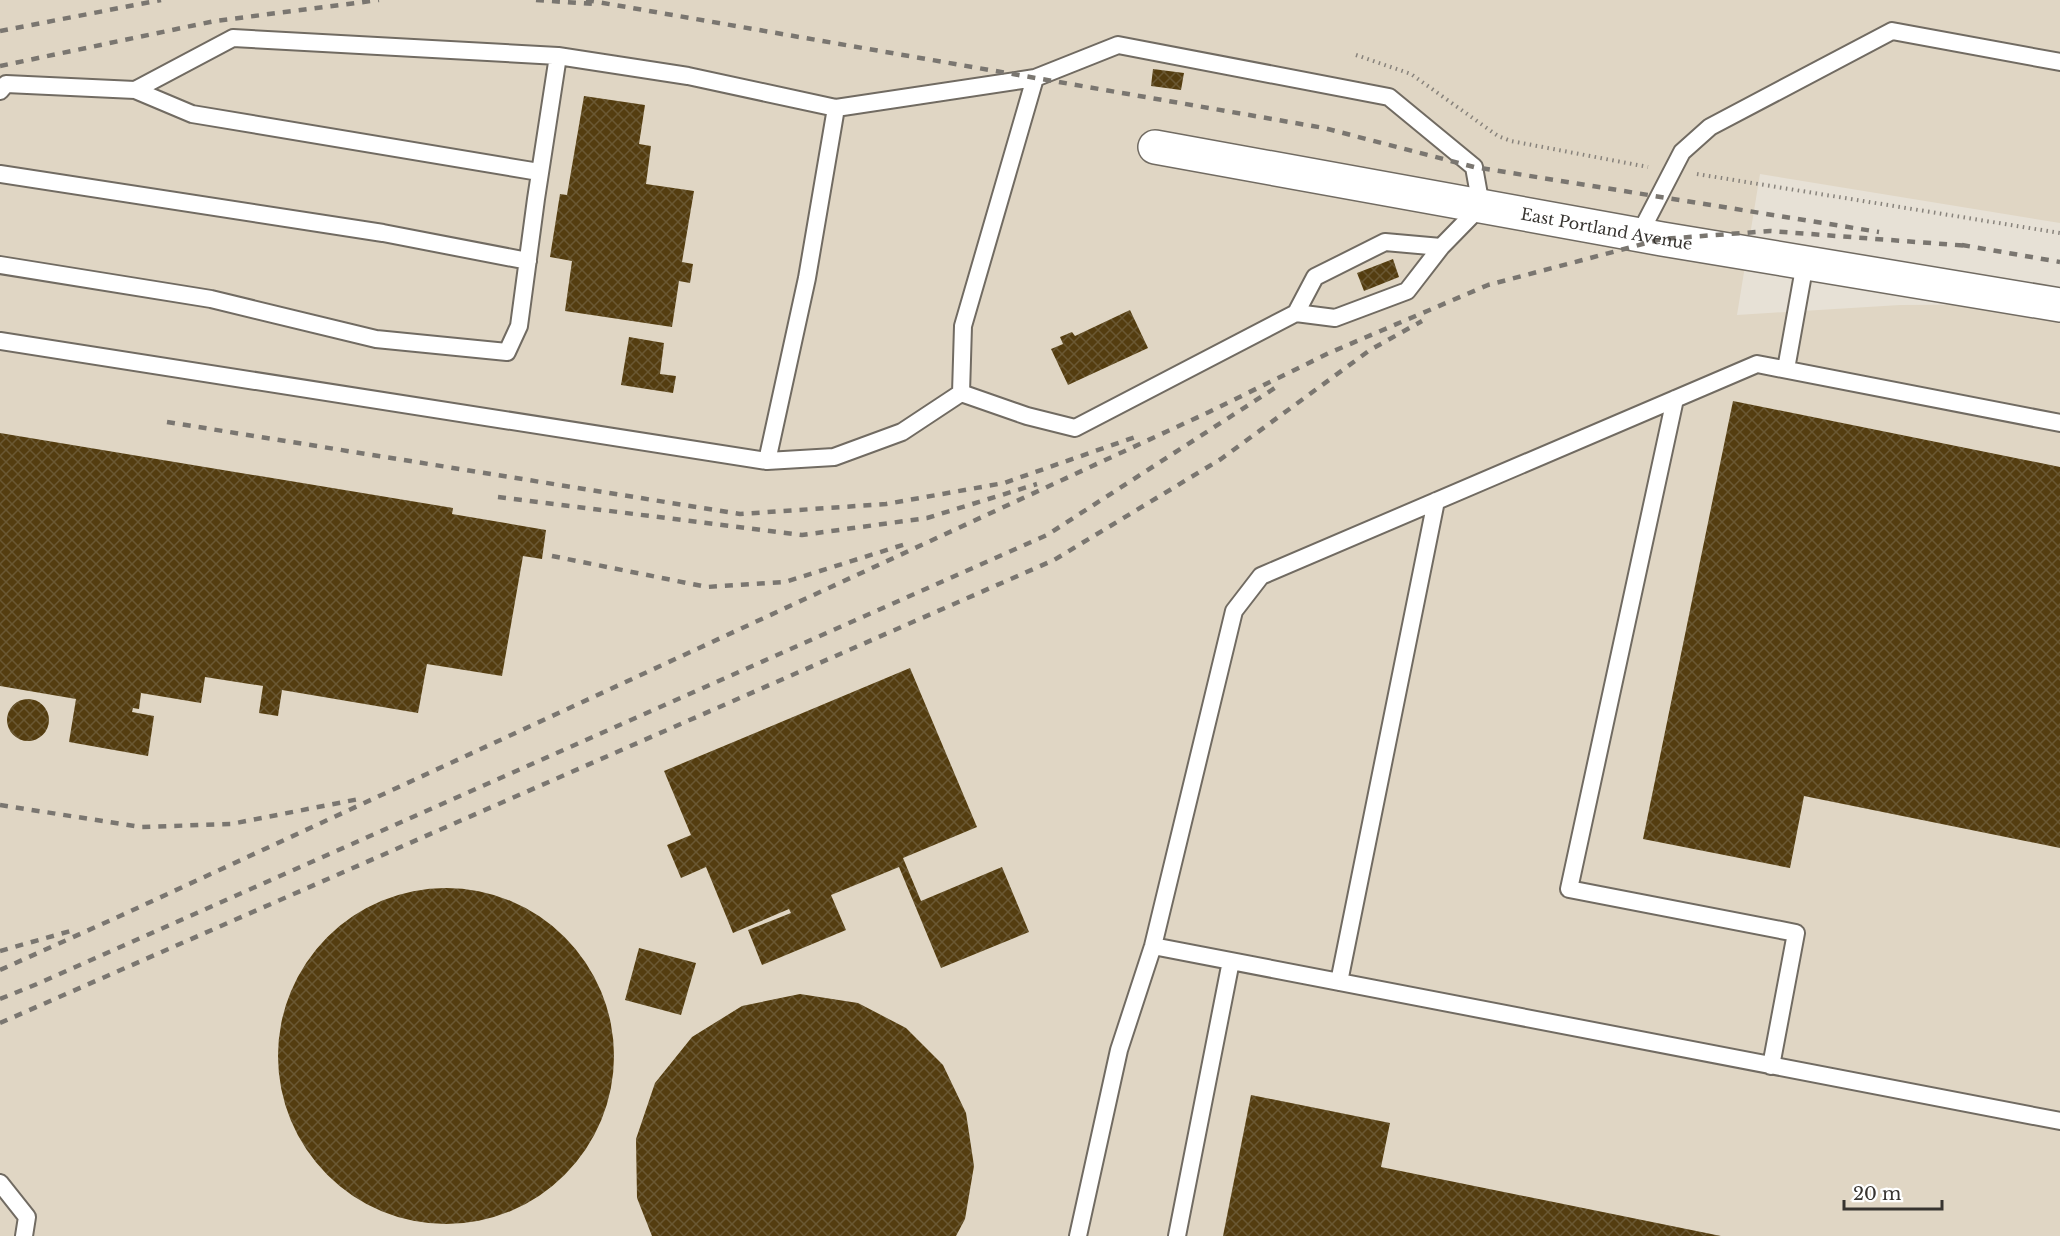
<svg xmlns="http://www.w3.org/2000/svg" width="2060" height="1236" font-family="'Libre Baskerville',serif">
  <defs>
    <pattern id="building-cross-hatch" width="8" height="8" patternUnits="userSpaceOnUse" patternTransform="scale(1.5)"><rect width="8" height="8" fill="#543d10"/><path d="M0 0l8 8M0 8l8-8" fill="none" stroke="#6a5833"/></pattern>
  </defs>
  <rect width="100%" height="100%" fill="#e7e1d6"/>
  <path fill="#e0d6c4" d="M0,0h2060v223l-300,-49 -23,141 163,-10 160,-1v932h-2060z"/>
  <path fill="url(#building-cross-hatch)" d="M1153,69l31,4 -3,17 -30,-4z
    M584,96l61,9 -6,39 12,2 -5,38 48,7 -12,71 11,2 -3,19 -11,-2 -7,46 -107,-16 7,-50 -22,-4 10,-63 7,1z
    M1393,259l6,18 -35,14 -7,-18z
    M1130,310l18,38 -80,37 -17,-36 12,-5 -3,-7 12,-5 3,4z
    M629,337l35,6 -4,31 16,2 -3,17 -52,-8z
    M1733,401l327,66v381l-256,-52 -14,72 -147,-29z
    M0,433l453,75 -1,6 94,16 -4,29 -19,-3 -21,120 -75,-12 -9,49 -136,-23 -4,26 -19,-3 4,-27 -58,-9 -4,26 -60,-10 -2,16 -6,-1 -1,4 22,4 -6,40 -79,-14 7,-43 -76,-13z
    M910,668l67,159 -74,31 18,43 81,-34 27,65 -88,36 -42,-101 -68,28 15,35 -84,35 -14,-35 43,-17 -2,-4 -56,24 -27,-66 -25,11 -14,-33 24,-10 -27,-64z
    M7 720a21 21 0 1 1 42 0a21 21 0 1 1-42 0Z
    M278 1056a168 168 0 1 1 336 0a168 168 0 1 1-336 0Z
    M639,948l57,15 -15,52 -56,-15z
    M800,994l58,9 48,25 37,37 23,48 8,53 -9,53 -9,17h-304l-15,-38 -1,-59 19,-56 37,-46 50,-31z
    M1251,1095l139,28 -9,44 340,69h-498z"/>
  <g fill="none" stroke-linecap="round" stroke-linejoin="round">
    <g stroke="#716b62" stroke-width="20">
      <path id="service" d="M135,90l98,-52 325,18 130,20 148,32 -29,170 -40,183 67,-4 68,-25 59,-39 66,23 48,12 221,-115 19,-36 70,-35 56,5
        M0,91l6,-7 129,6 57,24 347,58
        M836,108l199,-30 83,-33 271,52 85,70 7,39 -40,41 -34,44 -72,27 -39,-5
        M0,174l383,59 145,28
        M1639,235l43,-83 28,-25 182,-96 168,31
        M0,265l211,34 165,40 131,13 12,-26 17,-127 22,-143
        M0,341l767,120
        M1786,369l19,-106
        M961,393l2,-67 72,-248
        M1675,399l-106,490 227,44 -25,133
        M1153,946l907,175
        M1339,982l97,-481
        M0,1183l27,34 -3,19
        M1078,1236l41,-186 34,-104 81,-335 27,-35 496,-212 303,59
        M1177,1236l54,-275"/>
    </g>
    <g stroke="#716b62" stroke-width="36">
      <g id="minor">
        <path id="s1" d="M1155,147l507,92 398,66"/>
      </g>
    </g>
    <path stroke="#88837c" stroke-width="4" stroke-dasharray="1.5 4.5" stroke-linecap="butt" d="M1356,55l55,19 87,62 13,5 137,26
      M1697,174l363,59"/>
    <use href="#service" stroke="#fff" stroke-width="16"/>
    <use href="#minor" stroke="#fff" stroke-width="33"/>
    <path stroke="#7a7670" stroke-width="4.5" stroke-dasharray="8 8" stroke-linecap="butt" d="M536,0l58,4
      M586,0l738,128 150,39 405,65
      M0,31l161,-31
      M0,66l215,-45 164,-21
      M1962,245l98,17
      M167,422l573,92 146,-10 118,-21 134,-47
      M498,497l304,38 125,-17 110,-34
      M552,556l155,31 78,-5 124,-39
      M0,805l141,22 90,-3 128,-25
      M0,951l74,-21
      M0,970l120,-54 1089,-504 120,-59 159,-68 174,-46 108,-8 200,15
      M0,999l37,-15 1010,-449 234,-151
      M0,1023l1054,-463 167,-101 149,-109 52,-29"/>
  </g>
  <g text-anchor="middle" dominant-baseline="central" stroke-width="6" stroke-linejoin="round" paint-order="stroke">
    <g font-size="16" fill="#373430" stroke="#fff">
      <text stroke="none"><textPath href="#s1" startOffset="459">East Portland Avenue</textPath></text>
    </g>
  </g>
  <path d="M1844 1200v9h98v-9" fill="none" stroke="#373430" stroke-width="3"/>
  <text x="1853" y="1200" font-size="18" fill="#373430" stroke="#ffffff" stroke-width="4.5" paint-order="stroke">20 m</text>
</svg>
